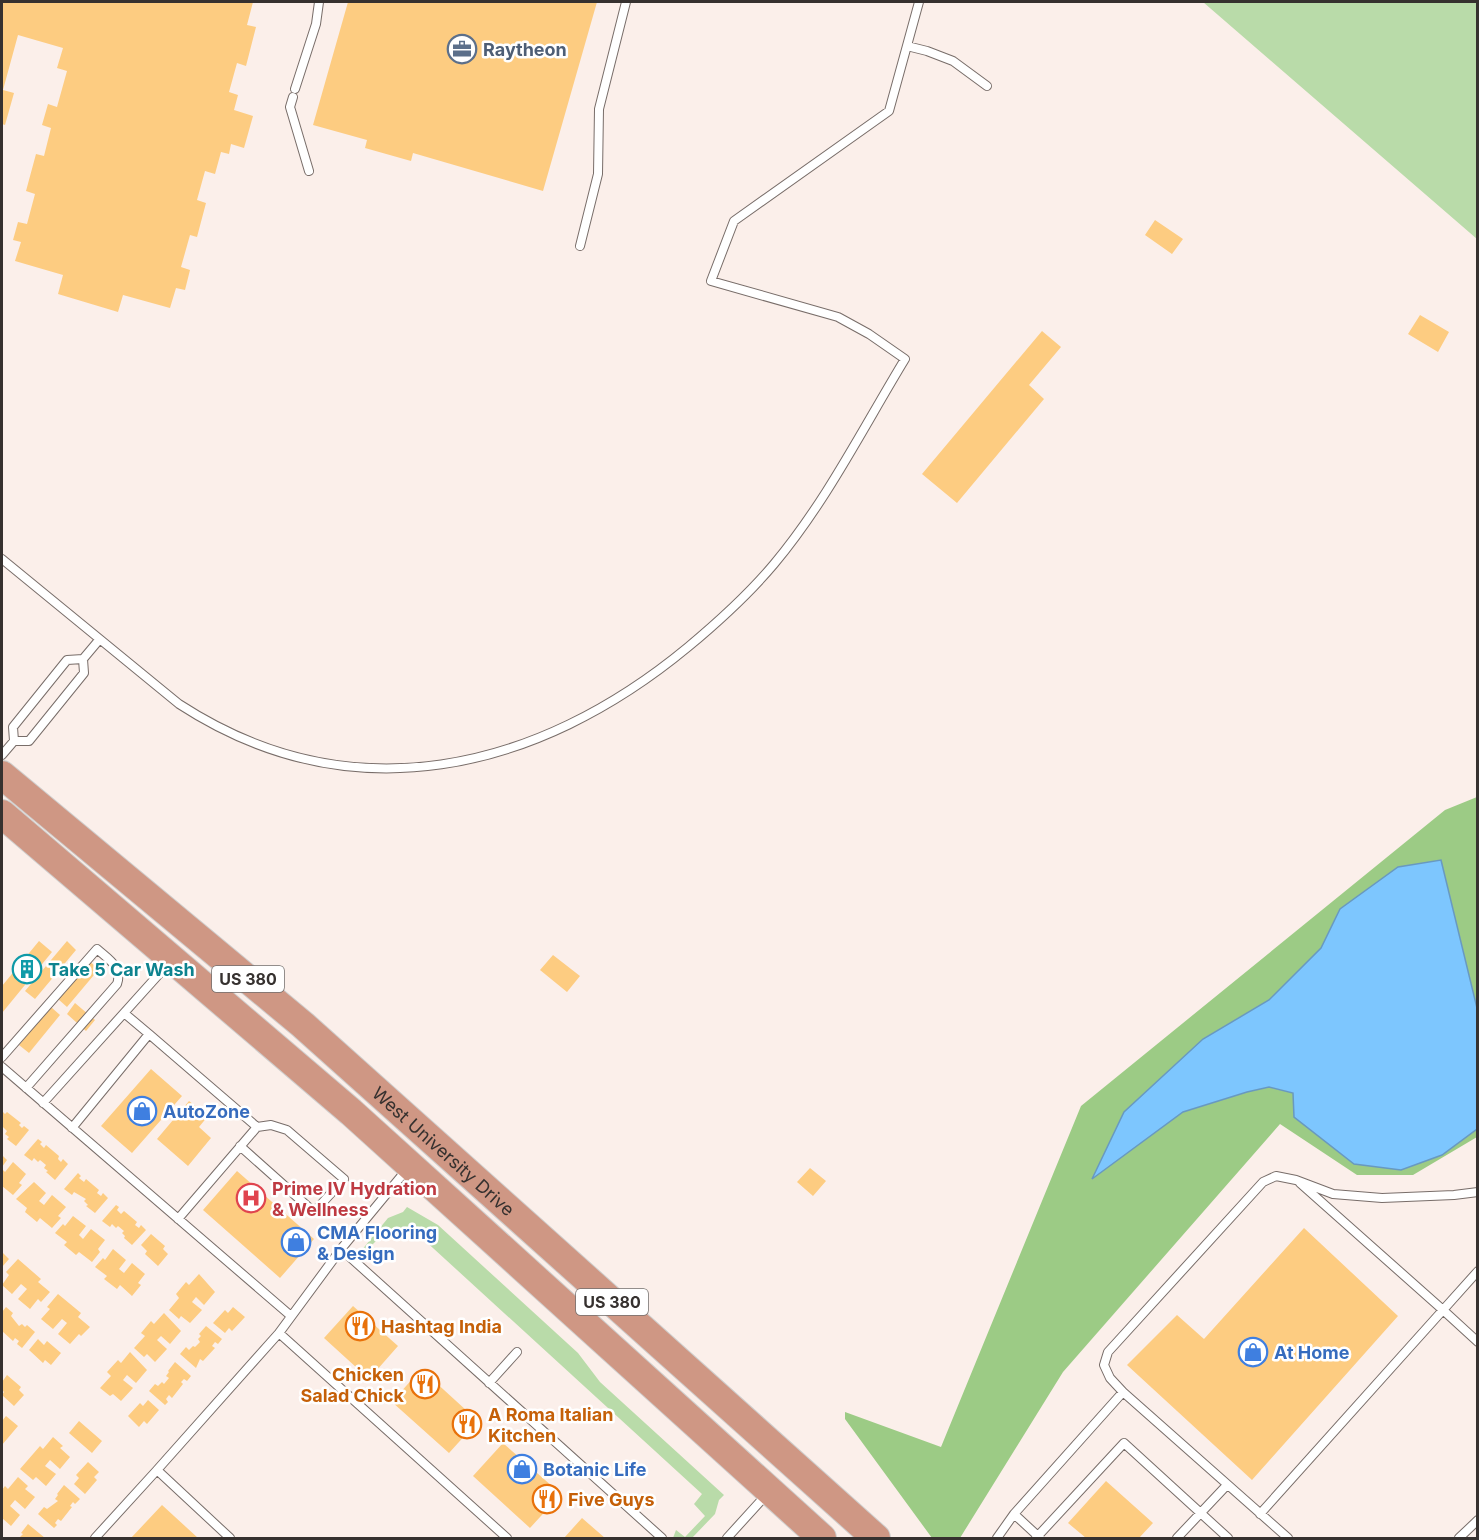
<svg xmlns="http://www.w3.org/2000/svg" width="1479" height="1540" font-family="Inter,sans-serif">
  <rect width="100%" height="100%" fill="#fbefea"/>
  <path fill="#b9dba9" d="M1203,2h274v237z
    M407,1207l31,18 140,128 22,29 124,113 -5,5 -4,14 -23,24h-19l3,-8 9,7 20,-21 -11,-12 8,-10 -292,-267 -9,10 -12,-9 -21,21 9,8 -5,3 -5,-1 -6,-8 27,-33 15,-6z"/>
  <path fill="#9ccb85" d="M1477,797v211l-36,-148 -101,49 -19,39 -52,52 -66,39 -110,138 90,-65 64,-20 22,-5 24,6 149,62 35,-26v8l-64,38h-56l-77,-51 -217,248 -103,166h-28l-87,-119v-7l96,35 140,-341 364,-296z"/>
  <path fill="#7dc6fe" stroke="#6899c0" stroke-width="1.5" d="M1441,860l36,148v121l-35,26 -41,15 -47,-6 -60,-47 -1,-24 -24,-6 -22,5 -64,20 -91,67 32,-67 79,-73 66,-39 52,-52 19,-39 58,-42z"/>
  <path fill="#fdcc81" d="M2,2h251l-6,23 9,2 -10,39 -9,-3 -8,29 9,3 -4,15 19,6 -9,32 -13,-4 -2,10 -8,-2 -6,22 -10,-3 -8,29 9,3 -9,34 -7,-2 -9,32 9,3 -5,20 -9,-2 -6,20 -47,-13 -5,17 -60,-18 5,-19 -48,-14 6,-19 -8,-2 5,-18 9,2 8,-30 -9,-3 10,-37 8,2 7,-28 -9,-3 6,-21 9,3 10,-36 -10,-3 6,-20 -45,-13 -15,55 11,3 -9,32 -3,-1z
    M348,2h249l-54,189 -130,-38 -2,8 -46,-13 2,-8 -54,-15z
    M1155,220l28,19 -11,15 -27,-19z
    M1420,315l29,17 -11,20 -30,-18z
    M1042,331l19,16 -32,38 15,14 -87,104 -35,-29z
    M39,941l13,11 -50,61v-27z
    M67,941l9,9 -41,49 -10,-8z
    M553,955l27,21 -13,16 -27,-22z
    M89,961l10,8 -32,38 -9,-8z
    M75,1003l20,17 -9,11 -19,-17z
    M51,1007l9,8 -31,38 -10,-8z
    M151,1069l31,27 -50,57 -31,-27z
    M189,1101l19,15 -9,11 12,11 -23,28 -31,-27z
    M2,1111l3,3 2,-2 14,11 -2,2 3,3 2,-2 5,4 -13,16 -9,-7 2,-2 -4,-3 2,-3 -5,-5z
    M38,1139l4,3 -2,2 4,4 2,-3 13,11 -1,3 3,3 2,-3 5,5 -13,16 -9,-8 2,-1 -4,-3 2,-3 -6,-5 -2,2 -4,-4 -2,3 -8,-6z
    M2,1155l5,5 -5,7z
    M13,1162l13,12 -7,9 3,2 -9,10 -11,-9v-17l3,3z
    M810,1168l16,13 -13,15 -16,-14z
    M237,1171l77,68 -34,39 -77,-68z
    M78,1173l3,3 -2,2 5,4 2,-3 13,11 -2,3 4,3 2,-3 5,5 -13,15 -9,-7 2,-1 -4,-4 2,-2 -12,-7 -2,3 -8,-6z
    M34,1182l12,11 -7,8 5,4 8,-10 14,12 -8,9 3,2 -9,10 -12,-10 -3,4 -12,-10 2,-4 -11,-9z
    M116,1205l3,2 -2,3 4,4 3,-3 13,11 -2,3 4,3 2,-3 5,5 -14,15 -8,-7 1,-2 -3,-3 2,-2 -6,-5 -2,2 -4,-4 -2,3 -8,-6z
    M73,1216l13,10 -7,9 4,4 8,-10 14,11 -7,9 2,3 -8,10 -13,-10 -3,3 -12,-10 3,-3 -12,-9 8,-9 2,2z
    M1304,1228l94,88 -146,164 -125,-115 50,-50 27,24z
    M151,1234l14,12 -2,3 5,5 -10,12 -13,-12 2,-3 -6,-6z
    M113,1249l13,11 -7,9 5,4 8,-10 13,11 -7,9 3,2 -9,11 -12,-11 -3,4 -13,-10 3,-3 -12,-9 8,-9 2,2z
    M2,1252l7,7 -7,8z
    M18,1259l23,20 -3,3 12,10 -9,10 -3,-3 -8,10 -12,-10 9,-10 -6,-5 -9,10 -10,-9 7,-10 -3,-3z
    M199,1274l16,18 -11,13 -8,-8 -4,5 10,8 -12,13 -9,-7 -2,3 -10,-9 10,-12 -3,-4 10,-12 3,3z
    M58,1294l23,19 -3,4 12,10 -9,9 -2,-2 -9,10 -12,-10 9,-11 -5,-4 -9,10 -12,-10 9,-10 -3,-2z
    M353,1306l45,40 -29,33 -45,-41z
    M6,1307l7,6 -2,3 8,10 3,-2 3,3 2,-2 8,7 -13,16 -5,-4 2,-3 -4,-3 -2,3 -11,-10v-19z
    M233,1307l12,10 -13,14 -3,-3 -4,5 -12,-10 12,-13 3,3z
    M164,1313l17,18 -11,13 -9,-8 -4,4 10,9 -12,13 -8,-8 -3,3 -10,-9 11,-12 -4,-3 10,-12 3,3z
    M206,1326l16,13 -4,5 -3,-2 -3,4 3,2 -12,13 -3,-2 -4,9 -16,-14 6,-7 3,3 4,-4 2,1 5,-5 -2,-3 3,-3 -2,-2z
    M38,1339l6,6 3,-4 14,12 -10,12 -6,-5 -2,3 -14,-13z
    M130,1352l17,18 -11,13 -9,-8 -4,5 10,8 -12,13 -8,-7 -3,2 -10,-8 11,-12 -4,-4 11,-12 3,3z
    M175,1362l16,14 -4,5 -3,-2 -3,3 2,2 -11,14 -3,-3 -3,4 2,3 -3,3 -16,-14 6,-7 3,2 4,-4 2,2 5,-6 -3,-2 3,-4 -1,-1z
    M421,1369l57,52 -29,32 -57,-51z
    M7,1375l14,12 -2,3 5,5 -10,11 -12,-11 2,-3 -2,-2v-8z
    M148,1400l11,10 -12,14 -3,-3 -5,6 -11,-11 12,-13 3,3z
    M6,1416l12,10 -16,19v-24z
    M79,1421l23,20 -10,12 -23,-20z
    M53,1437l10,9 -3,2 10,9 -10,12 -10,-9 -5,6 11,8 -10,12 -10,-9 -3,3 -13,-11 20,-23 3,3z
    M503,1443l58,51 -31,34 -57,-52z
    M88,1462l11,10 -5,5 3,3 -12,14 -11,-10 5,-6 -3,-3z
    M18,1477l10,9 -3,3 10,8 -10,12 -10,-9 -5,6 10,9 -9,11 -9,-8v-28l3,-4 3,3z
    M1106,1481l47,42 -14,15h-53l-18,-15z
    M64,1485l16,14 -5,5 -2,-2 -3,4 2,1 -11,14 -3,-2 -3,4 2,2 -3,3 -16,-14 6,-7 3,2 11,-8 -3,-2 3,-4 -1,-1z
    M162,1505l36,33h-67z
    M582,1518l23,20h-41z
    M28,1524l17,14h-26l4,-4 -2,-1z"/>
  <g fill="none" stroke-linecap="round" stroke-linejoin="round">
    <g stroke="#786d69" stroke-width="10">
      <path id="service" d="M907,46l20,5 26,10 34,25
        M295,89l21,-65 3,-22
        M293,97l-3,10 19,64
        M580,246l18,-72 1,-65 27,-107
        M2,559l177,145c172,112 358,68 509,-57 30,-25 60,-52 86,-83 52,-62 89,-136 131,-205l-36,-25 -31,-17 -127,-36 23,-60 155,-110 30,-109
        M14,741l-1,-14 54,-67 16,-1
        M2,755l12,-14h15l55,-68 -1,-14 16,-19
        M149,1034l108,93 -79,92
        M2,1057l95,-108c11,10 26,18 20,35l-91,104
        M2,1067l289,249
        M43,1103l126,-140
        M72,1128l77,-94 -25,-21
        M240,1146l74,66 30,-33 -57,-49 -16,-5 -14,2
        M341,1249l321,289
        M1478,1271l-35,39 35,32
        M279,1333l228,205
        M489,1383l28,-31
        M1123,1392l-13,-14 -6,-13 4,-13 155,-170 13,-6 20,4 37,14 49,4 72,-3 24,-3
        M1014,1514l26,24
        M1260,1514l183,-204 -143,-127
        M95,1538l62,-68
        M230,1538l-73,-68 122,-137 62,-84 67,-81
        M727,1538l40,-44
        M997,1538l17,-24 109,-122 165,146
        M1036,1538l88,-95 104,95
        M1177,1538l50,-53
        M1459,1538l19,-18"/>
    </g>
    <g stroke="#cfcecd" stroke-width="30">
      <g id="trunk">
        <path id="s1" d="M2,775l301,250 573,513"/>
        <path d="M2,814l349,298 471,426"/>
      </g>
    </g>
    <use href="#service" stroke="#fff" stroke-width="8"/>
    <use href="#trunk" stroke="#cf9784" stroke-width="28"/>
  </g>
  <defs>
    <g id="office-ring" transform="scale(1.5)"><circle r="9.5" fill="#fff" stroke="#5c6f8a" stroke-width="1.5"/><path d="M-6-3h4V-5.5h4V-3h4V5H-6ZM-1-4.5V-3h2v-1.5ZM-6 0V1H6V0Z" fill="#5c6f8a"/></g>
    <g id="building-ring" transform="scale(1.5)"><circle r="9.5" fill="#fff" stroke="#0f9aa8" stroke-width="1.5"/><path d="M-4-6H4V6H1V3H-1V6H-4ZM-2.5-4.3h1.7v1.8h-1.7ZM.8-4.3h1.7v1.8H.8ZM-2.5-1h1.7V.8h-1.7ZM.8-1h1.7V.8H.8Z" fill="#0f9aa8"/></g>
    <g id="shop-ring" transform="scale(1.5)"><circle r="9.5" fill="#fff" stroke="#3f7fe0" stroke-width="1.5"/><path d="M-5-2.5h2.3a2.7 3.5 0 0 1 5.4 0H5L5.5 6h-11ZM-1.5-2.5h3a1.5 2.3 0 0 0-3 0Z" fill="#3f7fe0"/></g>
    <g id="hospital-ring" transform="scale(1.5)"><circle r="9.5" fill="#fff" stroke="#e0444e" stroke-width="1.5"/><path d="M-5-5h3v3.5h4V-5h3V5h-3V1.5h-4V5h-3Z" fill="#e0444e"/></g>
    <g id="restaurant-ring" transform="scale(1.5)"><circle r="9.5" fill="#fff" stroke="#e8710a" stroke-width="1.5"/><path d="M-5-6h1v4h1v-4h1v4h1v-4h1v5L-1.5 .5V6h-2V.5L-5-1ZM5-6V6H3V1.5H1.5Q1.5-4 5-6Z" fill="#e8710a"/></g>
  </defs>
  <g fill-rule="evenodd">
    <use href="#office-ring" x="462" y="49"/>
    <use href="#building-ring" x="27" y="969"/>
    <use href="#shop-ring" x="142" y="1111"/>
    <use href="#hospital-ring" x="251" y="1198"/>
    <use href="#shop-ring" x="296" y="1242"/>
    <use href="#restaurant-ring" x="360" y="1326"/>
    <use href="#shop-ring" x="1253" y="1352"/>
    <use href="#restaurant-ring" x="425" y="1384"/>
    <use href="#restaurant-ring" x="467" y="1424"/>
    <use href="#shop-ring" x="522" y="1469"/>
    <use href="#restaurant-ring" x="547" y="1499"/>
  </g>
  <g text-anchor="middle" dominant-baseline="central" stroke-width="5" stroke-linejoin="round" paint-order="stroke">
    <g fill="#fff" stroke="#726f6d" stroke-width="1.5">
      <rect x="212" y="966" width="72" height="26" rx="4.5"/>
      <rect x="576" y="1289" width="72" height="26" rx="4.5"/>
    </g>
    <g font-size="16" font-weight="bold" fill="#36312f">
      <text x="248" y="979">US 380</text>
      <text x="612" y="1302">US 380</text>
    </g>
    <g font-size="18" font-weight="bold" fill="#4e5e75" stroke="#fff" text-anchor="start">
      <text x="483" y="49">Raytheon</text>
    </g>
    <g font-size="18" font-weight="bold" fill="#0d838f" stroke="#fff" text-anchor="start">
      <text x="48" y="969">Take 5 Car Wash</text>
    </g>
    <g font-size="18" font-weight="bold" fill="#366cbe" stroke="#fff" text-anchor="start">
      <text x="163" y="1111">AutoZone</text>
      <text x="317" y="1232">CMA Flooring<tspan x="317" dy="21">&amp; Design</tspan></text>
      <text x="1274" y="1352">At Home</text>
      <text x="543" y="1469">Botanic Life</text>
    </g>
    <g font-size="18" fill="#36312f" stroke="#fff">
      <text stroke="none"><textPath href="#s1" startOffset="580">West University Drive</textPath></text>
    </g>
    <g font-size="18" font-weight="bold" fill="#be3a42" stroke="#fff" text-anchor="start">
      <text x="272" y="1188">Prime IV Hydration<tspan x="272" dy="21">&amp; Wellness</tspan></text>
    </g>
    <g font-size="18" font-weight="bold" fill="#c56008" stroke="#fff" text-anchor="start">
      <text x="381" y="1326">Hashtag India</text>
      <text x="404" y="1374" text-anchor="end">Chicken<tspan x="404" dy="21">Salad Chick</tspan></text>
      <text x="488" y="1414">A Roma Italian<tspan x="488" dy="21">Kitchen</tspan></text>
      <text x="568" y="1499">Five Guys</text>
    </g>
  </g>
  <rect width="1479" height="1540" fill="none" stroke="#36312f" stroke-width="6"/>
</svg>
